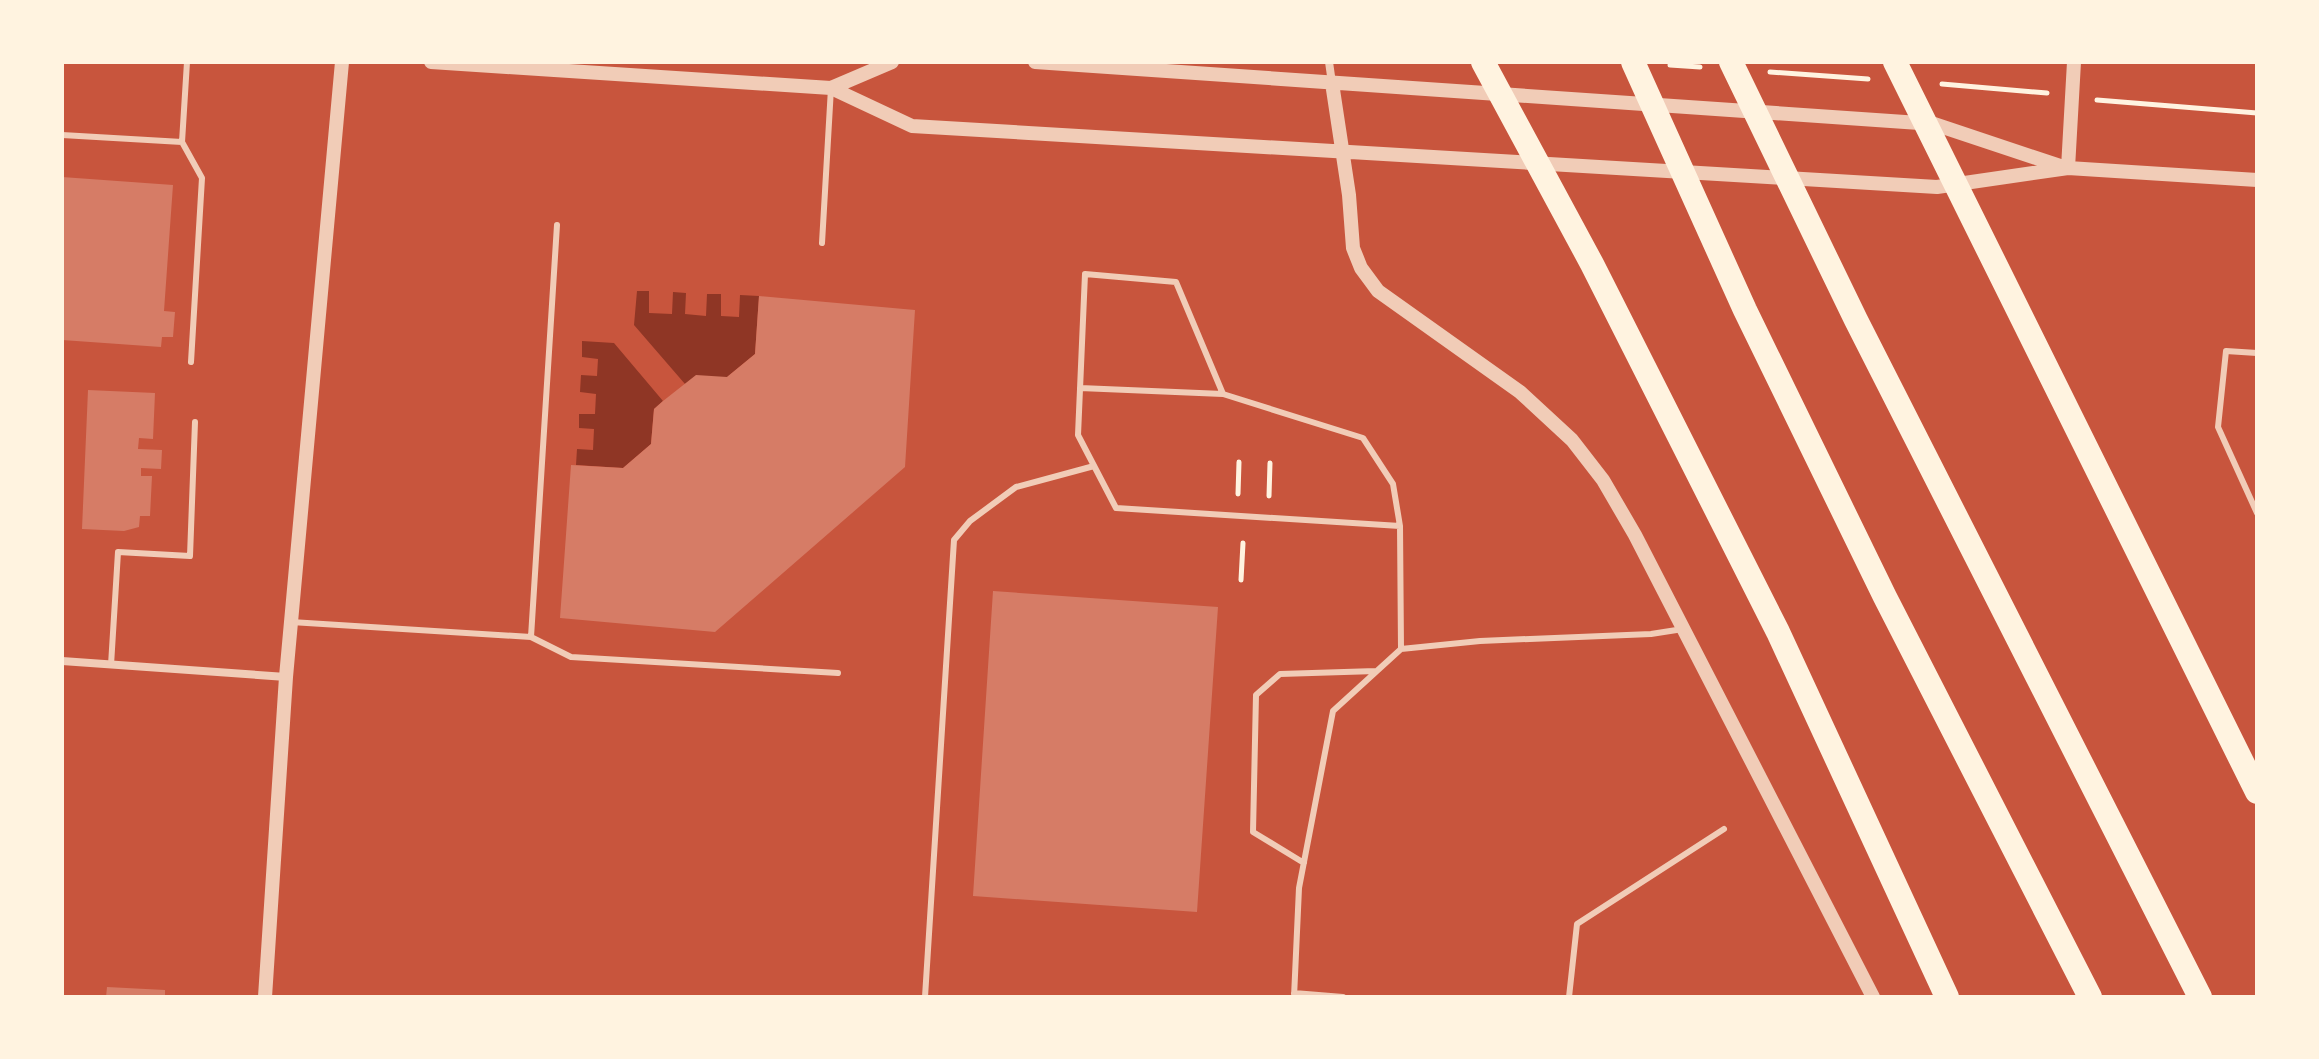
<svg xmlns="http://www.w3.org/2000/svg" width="2319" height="1059" font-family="Roboto,sans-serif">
  <rect width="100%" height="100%" fill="#c8553d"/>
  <path fill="#8f3625" d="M637,291h12v22l23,1 1,-22 13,1 -1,21 21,2 1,-22h14v22l18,1 1,-22 19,1 -4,58 -28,23 -42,7 -51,-59z
    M582,341l32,2 49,58 -9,8 -3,35 -28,24 -47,-3 1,-16 16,1 1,-21 -15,-1v-14h16l1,-20 -16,-2 1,-17 16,1 1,-17 -16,-2z"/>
  <path fill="#d67c66" d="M62,177l111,8 -9,126 11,1 -2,25h-11l-1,10 -99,-7z
    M759,296l156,14 -10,157 -190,165 -155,-14 11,-153 52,3 28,-24 3,-35 9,-8 33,-26 31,2 28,-23z
    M88,390l67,3 -2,46 -14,-1 -1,11 24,1 -1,19 -20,-1v8h11l-2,40h-10l-1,11 -15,4 -42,-2z
    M993,591l225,16 -21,305 -224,-16z
    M107,987l58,3v7h-59z"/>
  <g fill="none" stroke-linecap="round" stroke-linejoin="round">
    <path stroke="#fff3e0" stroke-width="5" d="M1670,65l30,2
      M1770,72l98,7
      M1942,84l105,9
      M2097,100l160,13
      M1238,494l1,-32
      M1269,496l1,-33
      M1241,580l2,-37"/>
    <path stroke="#f1ccb7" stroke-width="6" d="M62,135l120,7 20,36 -11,184
      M182,142l5,-80
      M822,243l9,-155
      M2257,353l-31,-2 -8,76 39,86
      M1080,388l143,6
      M1400,526l-284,-18 -38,-73 7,-161 91,8 47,112 140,44 30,46 7,42 1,123
      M291,622l240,15 40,20 267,16
      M531,637l26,-412
      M111,665l7,-113 72,4 5,-134
      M1304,863l-51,-31 3,-137 24,-21 96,-3
      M1294,993l49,4
      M925,997l29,-457 16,-19 46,-34 78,-21
      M1294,997l5,-109 34,-177 68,-62 79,-8 171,-7 32,-5
      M1569,997l8,-73 147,-95"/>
    <path stroke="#f1ccb7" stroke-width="8" d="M1329,62l3,21
      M62,661l224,16"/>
    <path stroke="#f1ccb7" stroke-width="14" d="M431,62l400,26 81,38 1025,61 131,-19 189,12
      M1035,62l899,62 129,43
      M1332,83l17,112 4,53 8,20 17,23 142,101 52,48 31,40 32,55 238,462
      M831,88l61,-26
      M2068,168l6,-106
      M265,997l21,-320 56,-615"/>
    <path stroke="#fff3e0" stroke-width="24" d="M1483,62l109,202 186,368 169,365
      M1633,62l112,248 140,287 205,400
      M1731,62l125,258 344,677
      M1895,62l362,730"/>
  </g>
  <rect width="2319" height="1059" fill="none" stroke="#fff3e0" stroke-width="128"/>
</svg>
